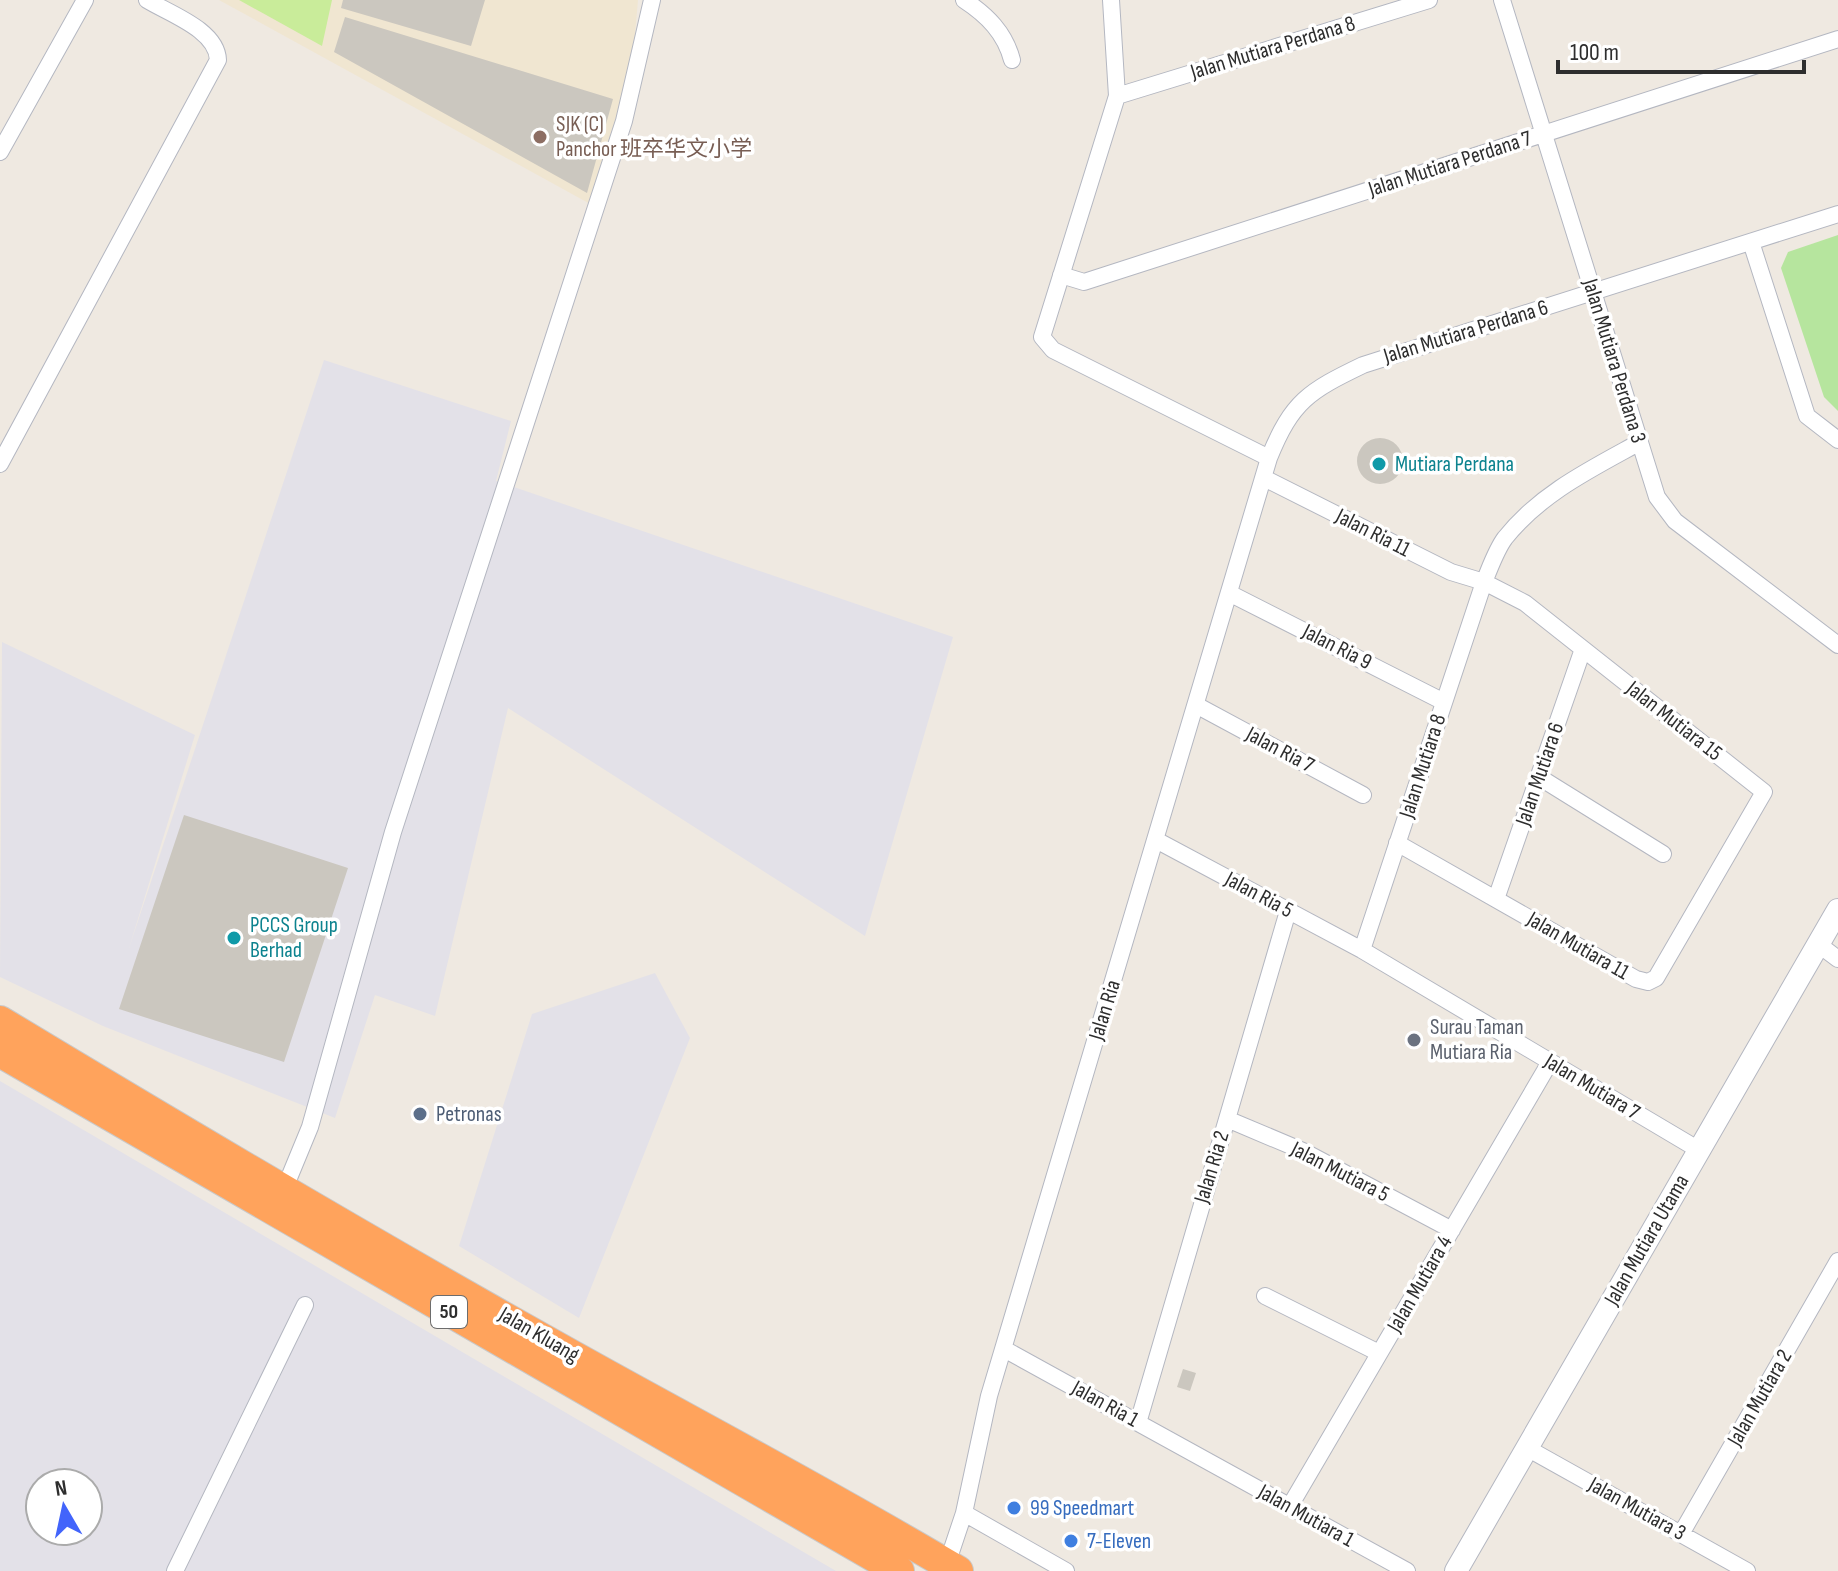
<svg xmlns="http://www.w3.org/2000/svg" width="1838" height="1571" font-family="'Sofia Sans Condensed','Noto Sans SC',sans-serif">
  <rect width="100%" height="100%" fill="#efe9e1"/>
  <path fill="#e3e1e8" fill-rule="evenodd" d="M324,360l187,61 -15,60 457,156 -88,299 -357,-228 -73,308 -60,-21 -40,123 -232,-92 -103,-49 2,-335 193,93 -66,213z
    M655,973l35,65 -111,280 -120,-72 73,-232z
    M0,1081l836,490h-836zM40,1483h48v48h-48z"/>
  <path fill="#f0e6d1" d="M219,0h419l-6,68 -40,137z"/>
  <path fill="#b6e59e" d="M1838,235v176l-14,-14 -43,-129 7,-16z"/>
  <path fill="#c9ec9a" d="M239,0h93l-10,46z"/>
  <path fill="#cbc7bf" d="M343,0h142l-14,46 -130,-38z
    M345,17l268,82 -26,94 -253,-141z
    M1357 461a23 23 0 1 1 46 0a23 23 0 1 1-46 0Z
    M184,815l164,53 -64,194 -165,-53z
    M1183,1369l13,4 -6,18 -13,-4z"/>
  <g fill="none" stroke-linecap="round" stroke-linejoin="round">
    <g stroke="#b4b7c1" stroke-width="18">
      <path id="street" d="M964,0c23,15 41,33 48,60
        M1111,0l6,96 -75,241 11,13 216,108
        M1502,0l155,497 18,24 163,124
        M1117,96l312,-96
        M0,152l85,-152
        M1751,242l56,174 31,24
        M1061,275l23,7 754,-243
        M0,464l218,-404c-1,-30 -48,-46 -71,-60
        M1264,478l187,94 33,10 41,21 239,189 -108,186 -8,4 -12,-3 -239,-136
        M1229,593l215,109
        M1196,705l167,90
        M1539,777l124,77
        M1156,840l206,110 337,200
        M1496,899l87,-250
        M1818,944l20,15
        M1362,950l122,-368c6,-14 12,-32 21,-44 36,-45 86,-69 135,-96
        M1227,1119l76,32 149,79
        M284,1190l26,-63 83,-295 231,-711 28,-121
        M1265,1296l114,57
        M1004,1349l403,222
        M1138,1423l150,-512
        M1527,1448l220,123
        M1290,1506l260,-444
        M964,1513l102,58
        M1681,1534l157,-273
        M947,1564l17,-51 25,-117 280,-938c23,-57 40,-67 94,-93l475,-151
        M175,1571l130,-266"/>
    </g>
    <g stroke="#b4b7c1" stroke-width="24">
      <path id="secondary" d="M1456,1571l382,-661"/>
    </g>
    <g stroke="#c9c9c9" stroke-width="32">
      <path id="highway" d="M0,1021c212,128 425,254 642,373 106,58 212,115 316,177
        M0,1052l899,519"/>
    </g>
    <use href="#street" stroke="#fff" stroke-width="16"/>
    <use href="#secondary" stroke="#fff" stroke-width="22"/>
    <use href="#highway" stroke="#ffa35c" stroke-width="30"/>
  </g>
  <circle fill="#8d6e63" stroke="#fff" stroke-width="3" cx="540" cy="137" r="8"/>
  <g fill="#0f9aa8" stroke="#fff" stroke-width="3">
    <circle cx="1379" cy="464" r="8"/>
    <circle cx="234" cy="938" r="8"/>
  </g>
  <circle fill="#6b7280" stroke="#fff" stroke-width="3" cx="1414" cy="1040" r="8"/>
  <circle fill="#5c6f8a" stroke="#fff" stroke-width="3" cx="420" cy="1114" r="8"/>
  <g fill="#3f7fe0" stroke="#fff" stroke-width="3">
    <circle cx="1014" cy="1508" r="8"/>
    <circle cx="1071" cy="1541" r="8"/>
  </g>
  <g text-anchor="middle" dominant-baseline="central" stroke-width="7" stroke-linejoin="round" paint-order="stroke">
    <rect fill="#fff" stroke="#6d6d6d" stroke-width="2" x="431" y="1296" width="36" height="32" rx="6"/>
    <g font-size="20" font-weight="bold" fill="#2e2e2e">
      <text x="449" y="1312">50</text>
    </g>
    <g font-size="22" fill="#2e2e2e" stroke="#fff">
      <text transform="translate(1273 48) rotate(-17)">Jalan Mutiara Perdana 8</text>
      <text transform="translate(1450 164) rotate(-18)">Jalan Mutiara Perdana 7</text>
      <text transform="translate(1466 332) rotate(-17)">Jalan Mutiara Perdana 6</text>
      <text transform="translate(1614 361) rotate(73)">Jalan Mutiara Perdana 3</text>
      <text transform="translate(1373 533) rotate(27)">Jalan Ria 11</text>
      <text transform="translate(1337 647) rotate(27)">Jalan Ria 9</text>
      <text transform="translate(1674 721) rotate(38)">Jalan Mutiara 15</text>
      <text transform="translate(1280 750) rotate(28)">Jalan Ria 7</text>
      <text transform="translate(1423 766) rotate(-72)">Jalan Mutiara 8</text>
      <text transform="translate(1540 774) rotate(-71)">Jalan Mutiara 6</text>
      <text transform="translate(1259 895) rotate(28)">Jalan Ria 5</text>
      <text transform="translate(1578 946) rotate(30)">Jalan Mutiara 11</text>
      <text transform="translate(1105 1010) rotate(-73)">Jalan Ria</text>
      <text transform="translate(1592 1087) rotate(31)">Jalan Mutiara 7</text>
      <text transform="translate(1212 1167) rotate(-73)">Jalan Ria 2</text>
      <text transform="translate(1340 1172) rotate(27)">Jalan Mutiara 5</text>
      <text transform="translate(1647 1240) rotate(-60)">Jalan Mutiara Utama</text>
      <text transform="translate(1420 1284) rotate(-60)">Jalan Mutiara 4</text>
      <text transform="translate(539 1335) rotate(30)">Jalan Kluang</text>
      <text transform="translate(1760 1398) rotate(-60)">Jalan Mutiara 2</text>
      <text transform="translate(1105 1404) rotate(29)">Jalan Ria 1</text>
      <text transform="translate(1637 1509) rotate(29)">Jalan Mutiara 3</text>
      <text transform="translate(1306 1516) rotate(29)">Jalan Mutiara 1</text>
    </g>
    <g font-size="22" fill="#785e54" stroke="#fff" text-anchor="start">
      <text x="556" y="124">SJK (C)<tspan x="556" dy="25">Panchor 班卒华文小学</tspan></text>
    </g>
    <g font-size="22" fill="#0d838f" stroke="#fff" text-anchor="start">
      <text x="1395" y="464">Mutiara Perdana</text>
      <text x="250" y="925">PCCS Group<tspan x="250" dy="25">Berhad</tspan></text>
    </g>
    <g font-size="22" fill="#5b616d" stroke="#fff" text-anchor="start">
      <text x="1430" y="1027">Surau Taman<tspan x="1430" dy="25">Mutiara Ria</tspan></text>
    </g>
    <g font-size="22" fill="#4e5e75" stroke="#fff" text-anchor="start">
      <text x="436" y="1114">Petronas</text>
    </g>
    <g font-size="22" fill="#366cbe" stroke="#fff" text-anchor="start">
      <text x="1030" y="1508">99 Speedmart</text>
      <text x="1087" y="1541">7-Eleven</text>
    </g>
  </g>
  <g transform="translate(64 1507) rotate(351)"><circle r="38" fill="#ffffff" stroke="#ababab" stroke-width="2"/>
  <path d="M0-6L14 30L0 20L-14 30Z" fill="#4264fb"/>
  <text y="-12" font-size="22" font-weight="bold" text-anchor="middle" fill="#2e2e2e">N</text>
  </g>
  <path d="M1558 60v12h246v-12" fill="none" stroke="#2e2e2e" stroke-width="4"/>
  <text x="1570" y="60" font-size="24" fill="#2e2e2e" stroke="#ffffff" stroke-width="6" paint-order="stroke">100 m</text>
</svg>
